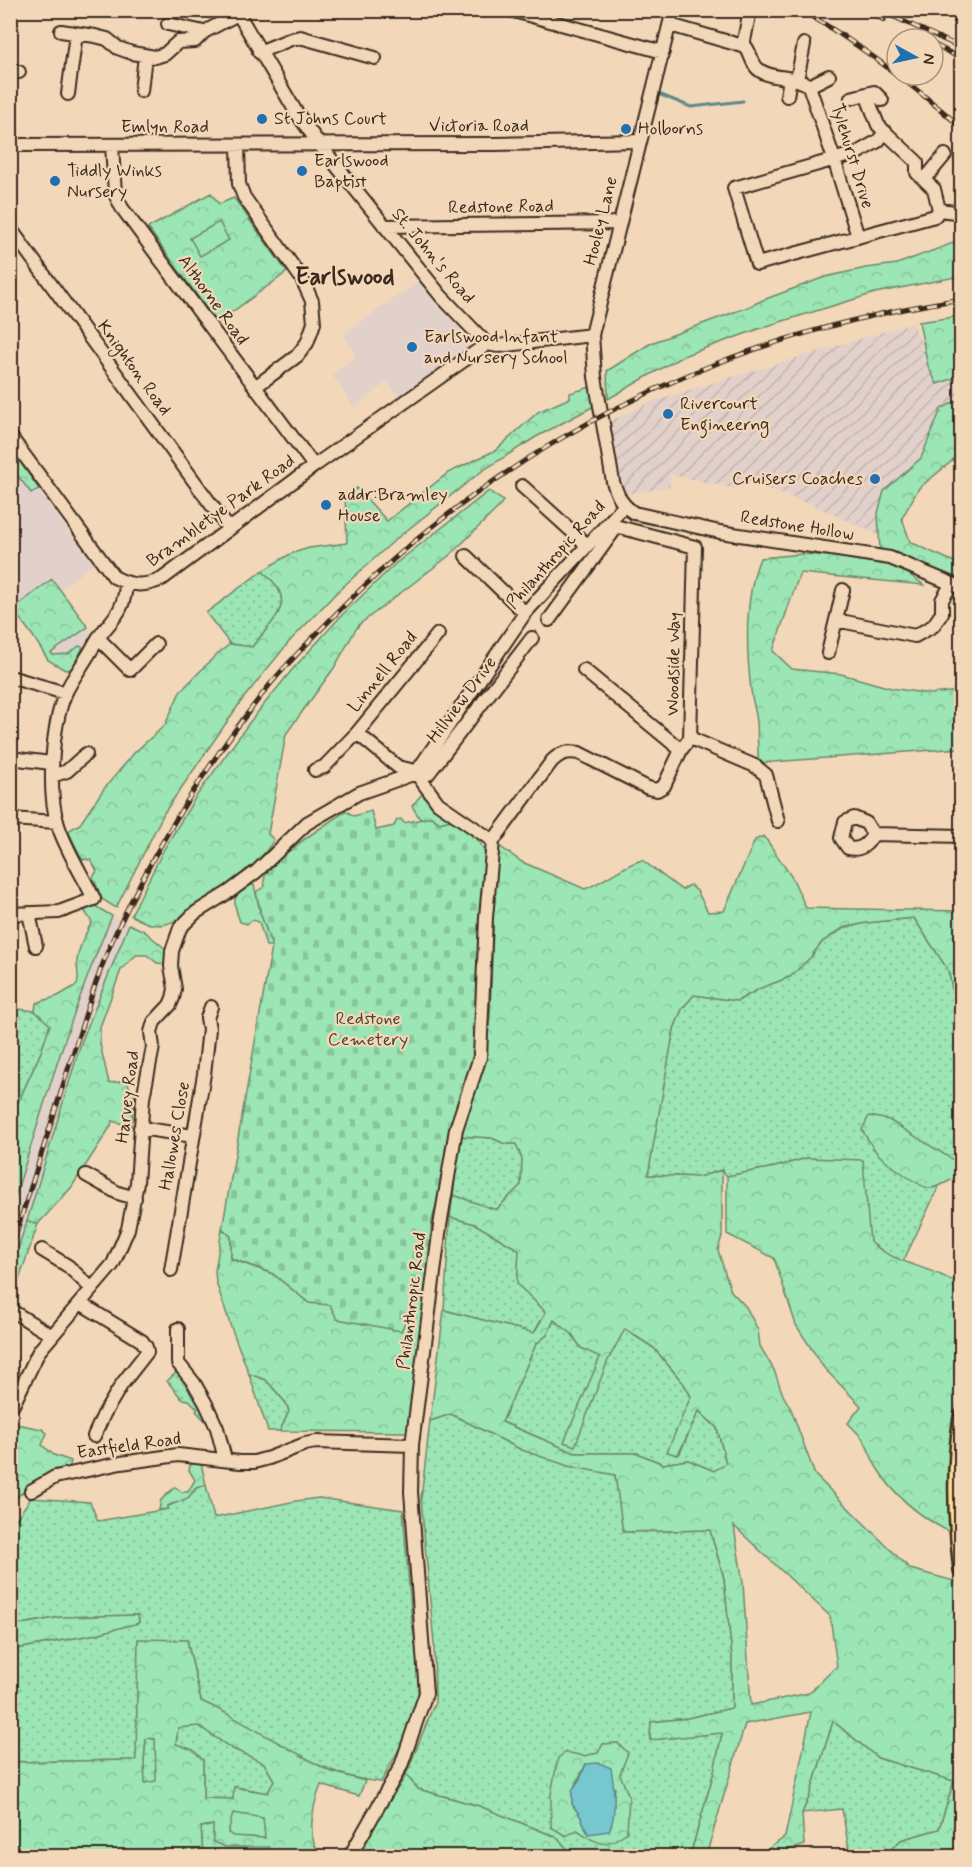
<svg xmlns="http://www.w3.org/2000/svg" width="972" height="1867" font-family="Mynerve,sans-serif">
  <defs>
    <pattern id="industrial-furrows" width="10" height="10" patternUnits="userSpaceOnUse" patternTransform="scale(1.5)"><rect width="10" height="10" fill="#e2d1ca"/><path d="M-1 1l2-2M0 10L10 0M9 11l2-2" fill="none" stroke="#c3b4ad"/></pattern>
    <pattern id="grass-dots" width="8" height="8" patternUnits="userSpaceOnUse" patternTransform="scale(1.5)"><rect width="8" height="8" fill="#9ce5b4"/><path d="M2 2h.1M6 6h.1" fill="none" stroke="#87c59a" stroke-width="1.8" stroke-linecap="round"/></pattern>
    <pattern id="forest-crowns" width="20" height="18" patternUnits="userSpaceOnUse" patternTransform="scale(1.5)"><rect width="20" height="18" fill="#9ce5b4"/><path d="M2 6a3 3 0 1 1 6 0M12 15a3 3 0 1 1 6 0" fill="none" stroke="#87c59a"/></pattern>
    <pattern id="cemetery-stones" width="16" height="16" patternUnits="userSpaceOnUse" patternTransform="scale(1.5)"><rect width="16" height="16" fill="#9ce5b4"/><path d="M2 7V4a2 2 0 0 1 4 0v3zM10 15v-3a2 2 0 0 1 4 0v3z" fill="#87c59a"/></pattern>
  </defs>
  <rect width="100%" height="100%" fill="#f2d8b9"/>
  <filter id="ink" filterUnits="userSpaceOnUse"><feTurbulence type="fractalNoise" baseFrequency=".0167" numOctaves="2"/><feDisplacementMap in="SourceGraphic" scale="12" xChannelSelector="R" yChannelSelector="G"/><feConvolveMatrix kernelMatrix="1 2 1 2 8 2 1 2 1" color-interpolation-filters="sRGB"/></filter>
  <g filter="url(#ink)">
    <path fill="#e2d1ca" d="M420,280l53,64 -1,6 -70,50 -15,-18 -33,26 -22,-33 24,-19 -13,-22z
      M10,449l83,115 -33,25 32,44 -9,14 -4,-1 -11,8 -15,1 -42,-59z
      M112,916l17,8 -48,119 -70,226v-59l47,-148 37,-105z"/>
    <path fill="url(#industrial-furrows)" d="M913,323l26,61 22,-7v19l-21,12 -20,64 -42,63 -63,-29 -67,-24 -3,3 -11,4 -64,-15 1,8 -2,5 -43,7 -11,-28 -5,-45 43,-20z"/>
    <path fill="url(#grass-dots)" stroke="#6c8869" stroke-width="1.5" d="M262,571c38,30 13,47 -10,76l-22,-3 -24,-31z
      M914,918l34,52 13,55 1,137 -33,26 10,-2 -36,76 -15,-7 -18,-13 -63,-84 -32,9 -48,9 -6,-6 -22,7 -51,-2 14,-90 12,-56 8,-20 12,-14 44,6 73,-44 11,-15 22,-14 22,-5z
      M11,1008l24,3 15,13 -9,28 -30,66z
      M460,1136l32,2 13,6h11l6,15 -1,26 -25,25 -43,-15z
      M450,1217l25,7 44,26 -1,34 28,28 -12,21 -90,-23z
      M27,1221l11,3 -27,79v-34z
      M554,1320l18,14 9,14 27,12 16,-31 30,19 30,36 7,12 -12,59 20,-44 18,17 9,35 -12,8 -26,-11 -25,4 -26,-11h-62l-73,-31 34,-78 11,-9z
      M179,1372l8,10 -1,3 6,12 7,3 10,25 -13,-14 2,-2 -9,-9 -7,-1 -15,-18 9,-8z
      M249,1374l17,5 20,24 3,8 -9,20h-12z
      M451,1414l71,36 93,25 9,57 86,-2 14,48 8,78v52l-44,10 -37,4 -1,18 72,-7 -8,39 -24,84h-65l-8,-6 -8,6h-35l-18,-19 -77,-31 -61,-17 -12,-14 29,-73 -1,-58 -13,-145 9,-78z
      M206,1485l8,33 82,-17 23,-3 84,12 9,113 8,52 -2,22 -15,45 -22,40c-65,-5 -122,-54 -180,-81l-14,-61h-49l-1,120 -126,2v-112l85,-16 43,-12 -1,-7 -77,2 -50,9v-100l20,-28 59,4 8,19 70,-12v-3l20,-8 8,-10z
      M833,1721l45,37 76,23 -15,48 -38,11 -13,12 -39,-2 -7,-41 -40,4 8,-18z
      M199,1726l32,22 33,15 10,17 -6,13 -33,-6 -1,12 -31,-1v-38l-27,-16 2,-17z
      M146,1738l10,1 1,42 -13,2v-23z
      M214,1825l51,16 4,6 -1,9h-65l-2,-29z"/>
    <path fill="url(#forest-crowns)" stroke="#6c8869" stroke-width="1.5" fill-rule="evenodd" d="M211,193l8,11 15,-6 53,74 -70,51 -69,-95z
      M961,240v36l-86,17 -105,32 -87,31 -75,43 -1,-28 44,-28 97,-36 15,-7 62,-23 41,-9 31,-4z
      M961,316v60l-24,8 -9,-18 -9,-44z
      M591,387l5,18 -60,32 -54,34 -86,68 -59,53 -48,50 -47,58 -78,113 -48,95 -14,-9 -9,-22 4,-6 -6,-11 -9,-1 -14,-28 12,-7 23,-34 32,-38 30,-27 15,-33 35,-36 15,-12 22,3c23,-29 48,-46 10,-76l28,-17 19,-6 38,-5 -2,-48 12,-7 30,33 61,-48 48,-23 42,-38 32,-14v-5z
      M961,398v48l-9,15 -33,27 -17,30 8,24 51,23v16l-81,-29 -2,-39 6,-22 37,-33 20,-49z
      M10,449h1l28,40 -8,4 -20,-26z
      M489,491l14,10 -5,7 -48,47 -90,69 -4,5 -22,39 -48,66 -18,100 6,6c-4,6 -9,13 -14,18 -14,17 -74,61 -94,66 -14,3 -23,-2 -35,-9l33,-66 31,-51 54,-75 42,-52 51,-56 53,-51z
      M802,554l44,3 51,9 27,19 -124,-12 -27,78 19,18 49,5 50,14 39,6 29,-3 2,-8v65l-202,15c-2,-13 -1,-27 -2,-41 -1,-11 -5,-21 -6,-32 -5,-42 -7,-92 9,-132z
      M52,579l36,48 -37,26 2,2 15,-1 11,-8 4,1 -11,22 -7,1 -17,-10 -15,-24 -22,-29v-11l7,9z
      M421,795l3,1 27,24 -11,3 -9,-6 -11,2 -8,-13z
      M764,836l29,43 13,29 155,3v114l-13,-55 -34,-52 -48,5 -23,5 -21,14 -11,15 -21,20 -29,11 -24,13 -43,-6 -12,14 -8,20 -26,146 51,2 23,-7v66l-4,14 7,23 6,18 15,16 12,23 2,16 14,24 9,25 8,14 24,66 95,94 48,13 4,14 -1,249 -22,11h-49l-2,-4 13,-12 38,-11 15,-48 -76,-23 -45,-37 -23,74 -8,18 2,32 -16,5 -13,6h-17l27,-19 26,-125 -66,12 -39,132h-16l24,-84 8,-39 -72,7 1,-18 37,-4 44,-10v-52l-8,-78 -14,-48 -87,2 -8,-57 -47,-9 -46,-16 -71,-36 -21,7 14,-111 90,23 12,-21 -29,-28 2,-34 -44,-26 -25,-7 3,-22 43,15 25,-25 1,-26 -6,-15h-11l-13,-6 -32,-2 3,-14 21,-65 6,-39 4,-122v-41l5,-9 23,16 63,27c21,-8 36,-23 57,-29l40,30 8,-5 7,6 11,21 16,-1 31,-71zM554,1320l18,14 9,14 19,9 -36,85 11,4 33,-86 17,-31 29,19 30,36 7,12 -24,56 11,3 21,-44 18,17 9,35 -12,8 -26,-11 -25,4 -26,-11h-62l-73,-31 34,-78 11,-9zM734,1526l96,90 7,50 -28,27 -58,12 -8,-122z
      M246,885h8l7,30 11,31h-6l-7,-24 -6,-2 -6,4 -7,-2c-6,-18 -10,-23 6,-37z
      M90,903l22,13c-41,95 -70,195 -101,294v-92l30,-66 9,-27 -15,-14 1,-8 22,-7 19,-11c3,-11 -1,-16 0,-25 2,-13 8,-26 15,-38l-9,-13z
      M129,924l15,7 24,20 -2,13 -9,-1 -10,-8h-11l-15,15 -21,57v17l9,39 18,-2 4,10 4,-1 -4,36 -19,-5 -1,5 -40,62 -33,36 -11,-3 54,-178z
      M869,1116l20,4 69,43 3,-1v15c-11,1 -20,11 -31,11 -10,0 -44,-26 -52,-34 -6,-7 -11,-16 -16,-24z
      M807,1158l56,2 7,82c28,24 63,24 91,44v101l-6,28 -2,119c-31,-16 -59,-37 -77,-68 -5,-8 -7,-17 -12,-25 -4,-7 -11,-12 -16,-18l13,-17 -37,-38 -28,-43 -22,-67 -47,-24v-58l48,-9z
      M222,1229l9,7v23l42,15 36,29 21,1 86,-4 9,-3 -17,135 -128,-1 9,-20 -3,-8 -20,-23 -17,-6 -18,-47 -15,-45 -1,-11z
      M11,1423l31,6 5,4 -5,12 12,10 17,6 -2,8 -39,16 -19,18z
      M191,1461l10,2 5,22 -10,3 -8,10 -20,8v3l-9,1 2,-10 14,-13 7,5h6l7,-12 -6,-10z
      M138,1615l1,8 -43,11 -85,16v-24l50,-9z
      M138,1639l49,1 14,61 21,10 107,60 36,10 -6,15 -38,-11c-8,20 -16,53 0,71h-88l13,-3 22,1 1,-7h-44l-12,-5v-17l-12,2 2,29h-55l-1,-1v1h-136l-1,-94 126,-2zM199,1726l32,22 33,15 10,17 -6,13 -34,-6 -1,12 -30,-1v-38l-10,-10 -17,-6 2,-16zM146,1738l9,1 1,42 -11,2 -1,-23z
      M618,1743l10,10 -8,21 9,23 -2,35c-23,18 -28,12 -50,-2l-11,6 -15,-9v-33l7,-36 8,-6 17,4 15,-3 5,-9zM586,1764l29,24 -2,14 -25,32 -7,-17 -9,-13v-13z
      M406,1775l12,14 61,17 77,31 18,19h-219z"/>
    <path fill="url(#cemetery-stones)" stroke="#6c8869" stroke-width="1.5" d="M346,811l8,5 17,-5 5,19 18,-4 3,-6 4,-1 3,4 27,-6 9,6 11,-3c19,14 33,18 36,43l-10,180 -45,178 -7,76 -9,3 -15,31 -64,-12 -7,-14 -21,-2 -36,-29 -42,-16v-22l-9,-7 50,-283 -11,-31 -5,-23 9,-6c-1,-4 -1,-7 0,-10 6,-16 64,-54 81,-65z"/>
    <path fill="#9ce5b4" stroke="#6c8869" stroke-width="1.5" d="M219,222l10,18 -29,16 -10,-18z
      M233,1813l30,5 2,20 -32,-2 -5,-3z"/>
    <path fill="#77c7d1" stroke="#5f8889" stroke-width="1.5" d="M599,1763l12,5c3,18 6,47 -2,63l-21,3 -7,-17 -9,-13v-13l9,-14 5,-13z"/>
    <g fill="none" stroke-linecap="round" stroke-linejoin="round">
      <path stroke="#5f8889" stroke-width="3" d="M656,93l35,14 52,-6"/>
      <g stroke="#3b2a1e" stroke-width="16">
        <path id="minor" d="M236,10l60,102 23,32 122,152 46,48 11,2 94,-11
          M510,10l153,42
          M673,10l-81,325 3,42 18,105c5,15 9,23 21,31l86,19 170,26 72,30
          M168,24l36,8
          M670,25l76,22c5,7 6,17 12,22 14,12 37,5 51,17l25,73 24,78
          M61,31l34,5 12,3 11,9 14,5 23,4 10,-3 13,-12 17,-1 9,-9 34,-18
          M743,46l7,-36
          M259,52l32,-13 9,-2 75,21
          M10,71l9,1
          M797,80l7,-36
          M809,86l20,-10
          M141,91l4,-35
          M68,94l8,-60
          M866,94l12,31 7,7
          M787,96l3,-17
          M851,98l23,-6 8,8
          M885,132l32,30v11l17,16 5,21 -4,6 -178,48 -23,-76 123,-35 21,-12z
          M10,145l485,-1 144,-3
          M112,145l3,49 7,14 192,258
          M238,145l1,39 5,13 58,82 10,22 2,22 -7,20 -10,13 -42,31
          M925,179l20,-24
          M939,210l16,2 7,-2
          M384,226l235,-3
          M10,228l219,301
          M10,436l104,141c17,9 30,10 48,2l152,-113 173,-122
          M522,486l65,59
          M610,522l5,4 80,21 -5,191 65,28 11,9 12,46
          M466,556l59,57
          M549,620l64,-88 2,-6
          M836,620l7,-30
          M98,638l32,32 26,-26
          M828,653l8,-33 79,16 18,-10 9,-13v-13l9,-15
          M584,670l97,80
          M10,677l55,16
          M357,733l81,-99
          M10,758l41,5
          M315,770l9,-3 33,-34 41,34 30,7 104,-136
          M52,776l15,-5 19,-17
          M854,818l12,5 7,11c-5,11 -13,17 -25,14l-7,-10 4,-16z
          M10,819l47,3
          M873,834l89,2
          M493,841l59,-80c8,-8 15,-10 27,-8l69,35 9,2 7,-4 17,-36 9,-12
          M29,913l7,33
          M10,914l49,-2 35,-13c-12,-25 -28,-49 -36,-74 -11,-34 -6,-98 7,-131 7,-16 20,-32 28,-47 14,-27 31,-29 33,-63
          M140,1128l53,8
          M86,1175l32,18 17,5
          M42,1250l26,16 24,23
          M171,1270l33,-196 5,-45 -2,-11 4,-11
          M80,1303l62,38 4,6 1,5 -25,32 -18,30 -10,22
          M12,1311l39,24
          M178,1329v34l16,20 12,21 11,24 8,31
          M13,1405l26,-54 74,-87 15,-35 9,-46 6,-85 10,-51 -2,-15 3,-10 16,-17 3,-7 2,-9 -4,-23 1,-15 8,-23 15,-15 34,-21 27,-20 51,-49 52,-30 57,-20 109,-160 99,-107
          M31,1491l24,-14 66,-14 57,-8 62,7h14l15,-4 36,-14 11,-2 96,3
          M350,1856l51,-90 25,-73 -15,-201 1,-47 28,-219 16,-97 24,-72 6,-140 7,-76 -55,-38 -22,-30"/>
      </g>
      <g stroke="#3b2a1e" stroke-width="20">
        <path id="major" d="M962,1417c-8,50 -6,103 0,153"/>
      </g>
      <use href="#minor" stroke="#f2d8b9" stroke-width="12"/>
      <use href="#major" stroke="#fdde96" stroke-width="15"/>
      <g stroke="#3b2a1e" stroke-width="5">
        <path id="rail" d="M801,10c57,33 111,74 161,118
          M865,10l19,10
          M879,10l83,38
          M935,45l27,14
          M10,1252c20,-62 40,-124 59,-186 15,-46 28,-93 48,-136 39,-83 87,-162 144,-234 20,-27 45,-51 68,-75 171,-177 390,-286 633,-322"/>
      </g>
      <use href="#rail" stroke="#f2d8b9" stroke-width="3" stroke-dasharray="9" stroke-linecap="butt"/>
    </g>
  </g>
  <g fill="#1f6fb2" stroke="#f2d8b9" stroke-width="2">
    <circle cx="262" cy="119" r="6"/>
    <circle cx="626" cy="129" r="6"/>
    <circle cx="302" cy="171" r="6"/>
    <circle cx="55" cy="181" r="6"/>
    <circle cx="412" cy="347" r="6"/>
    <circle cx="668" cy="414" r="6"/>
    <circle cx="875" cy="479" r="6"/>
    <circle cx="326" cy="505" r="6"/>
  </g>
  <g text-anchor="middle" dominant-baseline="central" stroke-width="4.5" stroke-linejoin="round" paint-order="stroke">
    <g font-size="18" fill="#3b2a1e" stroke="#f2d8b9" text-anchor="start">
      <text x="274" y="119">St Johns Court</text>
      <text x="638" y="129">Holborns</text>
      <text x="314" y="161">Earlswood<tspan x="314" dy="21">Baptist</tspan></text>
      <text x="67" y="171">Tiddly Winks<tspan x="67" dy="21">Nursery</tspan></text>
      <text x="424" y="337">Earlswood Infant<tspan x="424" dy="21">and Nursery School</tspan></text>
      <text x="680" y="404">Rivercourt<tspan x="680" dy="21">Engineerng</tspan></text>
      <text x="863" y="479" text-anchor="end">Cruisers Coaches</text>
      <text x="338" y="495">addr:Bramley<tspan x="338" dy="21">House</tspan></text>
    </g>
    <g font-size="18" fill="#3b2a1e" stroke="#f2d8b9">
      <text x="479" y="126">Victoria Road</text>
      <text x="165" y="127">Emlyn Road</text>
      <text transform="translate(852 156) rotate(73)">Tylehurst Drive</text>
      <text transform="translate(501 207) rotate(-1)">Redstone Road</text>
      <text transform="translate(601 221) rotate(-76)">Hooley Lane</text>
      <text transform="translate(433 256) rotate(50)">St. John's Road</text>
      <text transform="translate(213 300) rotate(54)">Althorne Road</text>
      <text transform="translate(134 368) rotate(54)">Knighton Road</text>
      <text transform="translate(221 511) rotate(-36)">Brambletye Park Road</text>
      <text transform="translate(797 526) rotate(9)">Redstone Hollow</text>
      <text transform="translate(556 555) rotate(-48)">Philanthropic Road</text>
      <text transform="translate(674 664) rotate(-89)">Woodside Way</text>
      <text transform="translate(383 672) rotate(-51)">Linnell Road</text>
      <text transform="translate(462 700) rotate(-53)">Hillview Drive</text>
      <text transform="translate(128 1097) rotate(-83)">Harvey Road</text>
      <text transform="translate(175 1136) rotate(-80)">Hallowes Close</text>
      <text transform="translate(412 1301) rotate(-83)">Philanthropic Road</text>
      <text transform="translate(129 1446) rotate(-8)">Eastfield Road</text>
    </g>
    <g font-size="18" fill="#4a4634" stroke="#f2d8b9">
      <text x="368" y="1019">Redstone<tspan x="368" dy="21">Cemetery</tspan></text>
    </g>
    <g font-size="24" font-weight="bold" fill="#3b2a1e" stroke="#f2d8b9">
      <text x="345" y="277">Earlswood</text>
    </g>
  </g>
  <rect width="972" height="1867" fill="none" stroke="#f2d8b9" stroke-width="36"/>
  <rect x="18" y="18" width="936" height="1831" fill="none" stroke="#3b2a1e" stroke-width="2" filter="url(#ink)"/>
  <g transform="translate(915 57) rotate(98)"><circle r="28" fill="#f2d8b9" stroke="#a9927b" stroke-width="1.5"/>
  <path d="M0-4.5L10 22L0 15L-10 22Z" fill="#1f6fb2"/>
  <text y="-9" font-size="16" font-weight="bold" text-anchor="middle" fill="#3b2a1e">N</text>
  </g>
</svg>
